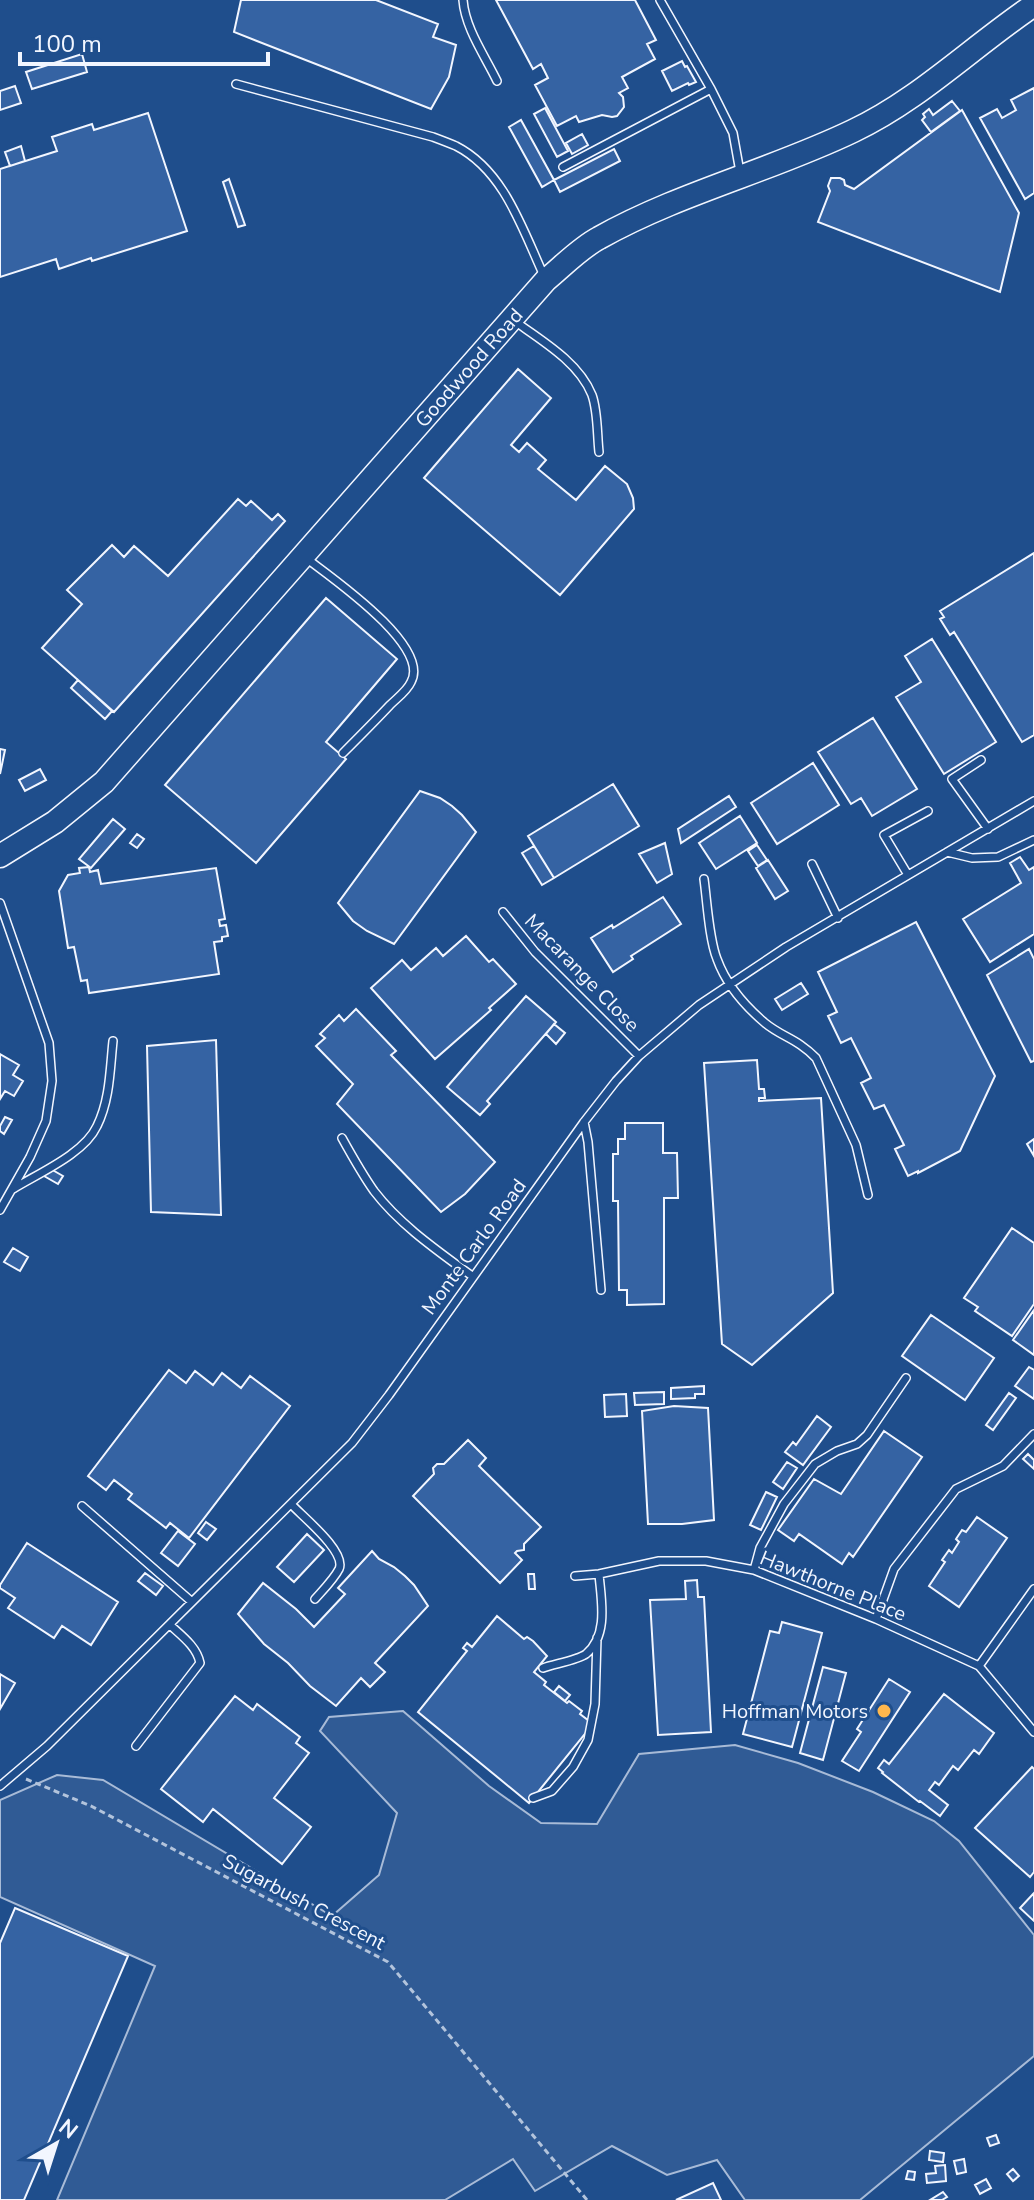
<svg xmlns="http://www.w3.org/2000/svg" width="1034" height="2200" font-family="'Nunito Sans',sans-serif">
  <rect width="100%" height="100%" fill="#1f4e8c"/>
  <path fill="#305b95" stroke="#a8bbd7" stroke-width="2" d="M403,1711l86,75 52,37 56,1 42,-70 96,-9 63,18 75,29 61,29 25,20 75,94v121l-174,144h-115l-28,-40 -50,15 -55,-29 -77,45 -22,-32 -68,41h-388l98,-234 -155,-69v-97l57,-25 46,5 229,136 47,-41 18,-62 -77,-82 9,-14z"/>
  <path fill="#3563a3" stroke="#f2f6ff" stroke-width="2" d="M241,0h135l62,24 -5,13 23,8 -7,32 -18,32 -197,-77z
    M496,0h139l21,40 -9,4 8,15 -33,18 6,11 -9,5 4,4 1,10 -7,9 -5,1 -10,-2 -23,7 -3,-6 -19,10 -22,-41 13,-7 -7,-14 -8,5z
    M82,54l5,18 -55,17 -6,-17z
    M682,61l3,6 2,-1 9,16 -7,3 -1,-2 -16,8 -10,-20z
    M15,86l6,17 -21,7v-19z
    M1034,88v105l-9,6 -45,-81 17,-9 5,9 14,-8 -5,-10z
    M952,101l8,10 -29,21 -9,-12 3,-3 -2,-3 6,-5 4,6z
    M545,108l23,43 -11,6 -23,-43z
    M962,110l57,103 -19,79 -182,-70 12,-31 -2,-5 3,-8h9l4,2 1,5 9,4z
    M148,113l39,118 -95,30 -1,-3 -32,11 -3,-10 -56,18v-108l57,-18 -5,-14 40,-13 2,6z
    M521,120l33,60 -12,7 -33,-60z
    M582,134l6,11 -16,9 -6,-11z
    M21,146l4,15 -15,5 -5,-14z
    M614,149l6,12 -60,31 -6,-12z
    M229,179l16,46 -7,2 -15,-45z
    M518,369l33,29 -40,47 8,7 8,-9 19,17 -8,9 38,31 29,-34 22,18 6,14 1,11 -74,86 -136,-117z
    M238,499l8,7 5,-5 21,19 6,-6 7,7 -171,191 -72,-64 40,-44 -15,-14 45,-45 12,12 10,-11 34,30z
    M1034,553v182l-12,7 -68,-110 -4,3 -10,-16 4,-2 -4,-6z
    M326,598l71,61 -71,83 20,17 -90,104 -91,-78z
    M932,639l64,103 -52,32 -48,-77 25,-15 -16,-26z
    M78,680l34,31 -7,8 -34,-31z
    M873,718l44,71 -45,27 -11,-18 -10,6 -33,-52z
    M0,749l5,1 -5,24z
    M813,763l26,42 -62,39 -26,-41z
    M40,769l6,11 -21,11 -6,-11z
    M613,784l26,42 -85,52 -26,-42z
    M420,791l20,7 12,8 10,9 14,17 -82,112 -27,-13 -14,-10 -15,-18z
    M729,796l7,11 -55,36 -3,-14z
    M740,816l17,27 -41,26 -17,-26z
    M113,819l12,10 -34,39 -12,-9z
    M137,834l7,5 -7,9 -7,-5z
    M665,843l7,31 -15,9 -18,-29z
    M757,845l10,15 -9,6 -10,-15z
    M534,846l20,32 -12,7 -20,-32z
    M1020,857l9,13 5,-3v67l-44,28 -27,-43 58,-36 -11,-20z
    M768,860l20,31 -13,8 -19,-31z
    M89,867l1,5 8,-2 3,14 115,-16 9,51 -6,1 1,6 6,-1 2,11 -6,1v4l-8,1 5,32 -130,19 -2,-13 -6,1 -7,-34 -6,1 -9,-57 9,-16 12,-2 -1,-5z
    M663,897l18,27 -50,32 2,3 -20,13 -22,-34 21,-13 1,3z
    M916,922l79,154 -35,75 -42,22v-2l-10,5 -13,-27 9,-4 -20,-40 -10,4 -13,-26 10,-5 -20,-40 -10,5 -13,-27 9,-4 -19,-40z
    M466,936l23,26 4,-3 23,25 -27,24 2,2 -56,49 -64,-71 31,-28 9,10 25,-22 7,8z
    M1029,949l5,10v102l-3,1 -44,-87z
    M801,983l7,11 -26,16 -7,-11z
    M526,996l30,26 -69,79 3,3 -10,11 -33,-28z
    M356,1009l40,42 -5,4 104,107 -30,32 -24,18 -104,-108 16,-20 -37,-38 9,-8 -5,-4 19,-19 5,6z
    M554,1024l11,9 -9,11 -10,-10z
    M216,1040l5,175 -70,-3 -4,-166z
    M0,1054l19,11 -6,10 10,6 -9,15 -9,-5 -5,8z
    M757,1060l2,29h5l1,9h-6v3l62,-3 12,195 -81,72 -30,-21 -18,-281z
    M5,1117l7,3 -8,14 -4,-3v-5z
    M625,1123h38v30h14l1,45h-14v106l-37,1v-15h-8l-1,-89h-5v-47h5v-15h7z
    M1034,1139v17l-7,-12z
    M49,1168l14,8 -5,8 -14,-8z
    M1012,1228l22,15v61l-22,32 -37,-25 3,-4 -14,-9z
    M13,1248l15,9 -8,14 -16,-9z
    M1034,1310v45l-21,-15z
    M931,1315l63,43 -29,42 -63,-44z
    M1029,1367l5,3v29l-19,-13z
    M169,1370l17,13 9,-12 18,14 9,-12 19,15 9,-12 40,30 -101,132 -19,-15 -4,5 -38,-29 4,-5 -18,-14 -8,10 -18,-14z
    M704,1386v8h-9v4l-24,1v-11z
    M664,1392v12l-29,1 -1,-12z
    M1009,1393l7,5 -23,32 -7,-5z
    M626,1394l1,22 -22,1 -1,-22z
    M674,1406l34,2 6,112 -32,4h-34l-6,-113z
    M817,1416l14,11 -28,38 -18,-13 8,-10 3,3z
    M884,1431l38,26 -69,100 -4,-4 -7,11 -43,-30 -5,7 -16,-11 36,-51 27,15z
    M468,1440l18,18 -7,8 62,61 -17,17v6l-7,1 -2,2 7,7 -22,23 -87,-87 21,-22 -1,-6 4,-4h7z
    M1028,1454l6,6v9l-11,-10z
    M787,1462l10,6 -14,21 -10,-7z
    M766,1492l11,5 -16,33 -11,-5z
    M977,1517l30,21 -48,69 -30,-21 16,-24 -3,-2 7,-10 3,3 7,-11 -3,-3 6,-9 4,2z
    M206,1522l10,7 -9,11 -9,-7z
    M178,1531l17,13 -17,22 -17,-13z
    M307,1534l17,16 -30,32 -17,-15z
    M27,1543l91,59 -27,43 -29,-19 -8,12 -46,-30 7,-10 -15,-10v-3z
    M372,1551l7,8 15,8 11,9 9,9 14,21 -53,57 10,9 -15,15 -9,-9 -25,28 -26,-20 -22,-23 -24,-19 -26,-30 25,-31 33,26 18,18 31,-33 -7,-6z
    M145,1573l18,13 -7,9 -18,-14z
    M528,1574h6l1,15h-6z
    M697,1580l1,17h6l7,135 -53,3 -8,-135 36,-1 -1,-18z
    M497,1616l27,23 3,-2 6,4 14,15 -13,16 12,10 -2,3 23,18 2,-2 13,10 -2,3 13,10 -64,79 -111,-91 49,-61 -4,-3 4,-5 5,4z
    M782,1622l40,11 -30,114 -49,-13 27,-103 9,2z
    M823,1667l23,6 -23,87 -23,-7z
    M0,1674l15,9 -15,26z
    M889,1679l21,13 -51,79 -17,-10 19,-29 -4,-3z
    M559,1686l11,9 -5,6 -11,-9z
    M944,1694l50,39 -15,21 -5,-4 -16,20 -5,-4 -14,19 -4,-3 -6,8 19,15 -8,11 -20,-15 -1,1 -37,-29 1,-1 -5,-4 6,-8 5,4z
    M235,1696l18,14 4,-6 43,33 -4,6 13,10 -35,45 37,29 -29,37 -69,-55 -10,13 -42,-33z
    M1032,1767l2,2v103l-4,5 -55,-49z
    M1034,1893v28l-14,-13z
    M15,1908l113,48 -104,244h-24v-257z
    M996,2135l3,8 -9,3 -3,-8z
    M930,2151l14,2 -1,9 -14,-2z
    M964,2159l2,13 -9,2 -3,-13z
    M945,2165l1,16 -19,2 -1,-9 10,-1 -1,-7z
    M1013,2169l6,7 -6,5 -6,-7z
    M908,2171l7,1 -1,8 -8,-1z
    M986,2179l5,9 -11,6 -5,-9z
    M713,2183l8,17h-45z
    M943,2192l4,5 -5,3h-12z"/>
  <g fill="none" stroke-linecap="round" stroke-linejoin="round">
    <g stroke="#f2f6ff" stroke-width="10">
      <path id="lane" d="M463,0c2,28 22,56 34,81
        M660,0l51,89 22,44 7,39
        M236,84l197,53c8,3 16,6 23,9 49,25 67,85 89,132
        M563,167l148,-78
        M513,320c28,20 66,42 79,75 6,17 5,39 7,57
        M306,558c26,20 125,88 105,124 -4,9 -14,16 -21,23 -15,16 -31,32 -47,48
        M981,760l-29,19 36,50
        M947,852l25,6 26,-1 36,-17
        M812,864l26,54
        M908,875l-24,-40 44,-24
        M704,879c3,22 5,60 13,80 9,25 28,47 48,64 17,14 33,16 51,35l40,87 12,50
        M0,903l49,140 3,38 -6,40 -16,36 -30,53
        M503,912l32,40 104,104
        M584,1122l4,20 13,148
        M342,1138c10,18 20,36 32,53 26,34 64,60 98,85
        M13,1189c26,-16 71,-35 84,-63 13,-26 13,-57 16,-85
        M291,1504c11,12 56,48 48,65 -5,10 -16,21 -24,30
        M82,1506l110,96
        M754,1570l6,-22 24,-44 31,-40 22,-13 20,-7 10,-9 39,-57
        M575,1576l24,-2 60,-13h47l48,9 122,49 103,47 55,66
        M876,1619l18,-50 62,-80 47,-23 31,-32
        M979,1666l55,-77
        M543,1668c11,-4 35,-8 43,-14 23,-19 15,-55 13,-80
        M136,1746l64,-83c-3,-16 -18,-27 -30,-38
        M0,1786l47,-40 305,-303 37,-48 195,-273 32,-41 23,-25 60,-51 87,-58 248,-146
        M533,1798l19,-7 21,-24 15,-27 7,-36 2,-66"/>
    </g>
    <g stroke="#f2f6ff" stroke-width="25">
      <g id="secondary">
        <path id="s1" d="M0,856l55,-34 49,-40 442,-502c17,-14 34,-32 53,-42 80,-45 171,-67 254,-107 66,-31 120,-85 181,-126"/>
      </g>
    </g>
    <path stroke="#b3c4dc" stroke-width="3" stroke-dasharray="6 4" stroke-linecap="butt" d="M26,1779l65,27 297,156 199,238"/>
    <use href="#lane" stroke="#1f4e8c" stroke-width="7"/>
    <use href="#secondary" stroke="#1f4e8c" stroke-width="22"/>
  </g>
  <circle fill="#ffb74d" stroke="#1f4e8c" stroke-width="3" cx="884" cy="1711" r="8"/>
  <g text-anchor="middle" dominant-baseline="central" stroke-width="6" stroke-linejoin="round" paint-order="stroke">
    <g font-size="20" fill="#f2f6ff" stroke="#1f4e8c">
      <text stroke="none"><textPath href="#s1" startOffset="680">Goodwood Road</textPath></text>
      <text transform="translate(582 973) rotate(46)">Macarange Close</text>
      <text transform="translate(474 1247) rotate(-54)">Monte Carlo Road</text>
      <text transform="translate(833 1586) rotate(22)">Hawthorne Place</text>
      <text transform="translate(304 1902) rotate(28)">Sugarbush Crescent</text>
    </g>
    <g font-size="20" fill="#f2f6ff" stroke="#1f4e8c" text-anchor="end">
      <text x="868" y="1711">Hoffman Motors</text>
    </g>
  </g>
  <g transform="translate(56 2144) rotate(39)" stroke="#1f4e8c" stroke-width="6" paint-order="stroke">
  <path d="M0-6L14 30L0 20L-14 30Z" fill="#f2f6ff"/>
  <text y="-12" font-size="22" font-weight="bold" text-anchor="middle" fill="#f2f6ff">N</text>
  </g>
  <path d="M20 52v12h248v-12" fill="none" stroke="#f2f6ff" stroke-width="4"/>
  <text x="32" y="52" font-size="24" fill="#f2f6ff" stroke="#1f4e8c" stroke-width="6" paint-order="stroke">100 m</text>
</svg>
